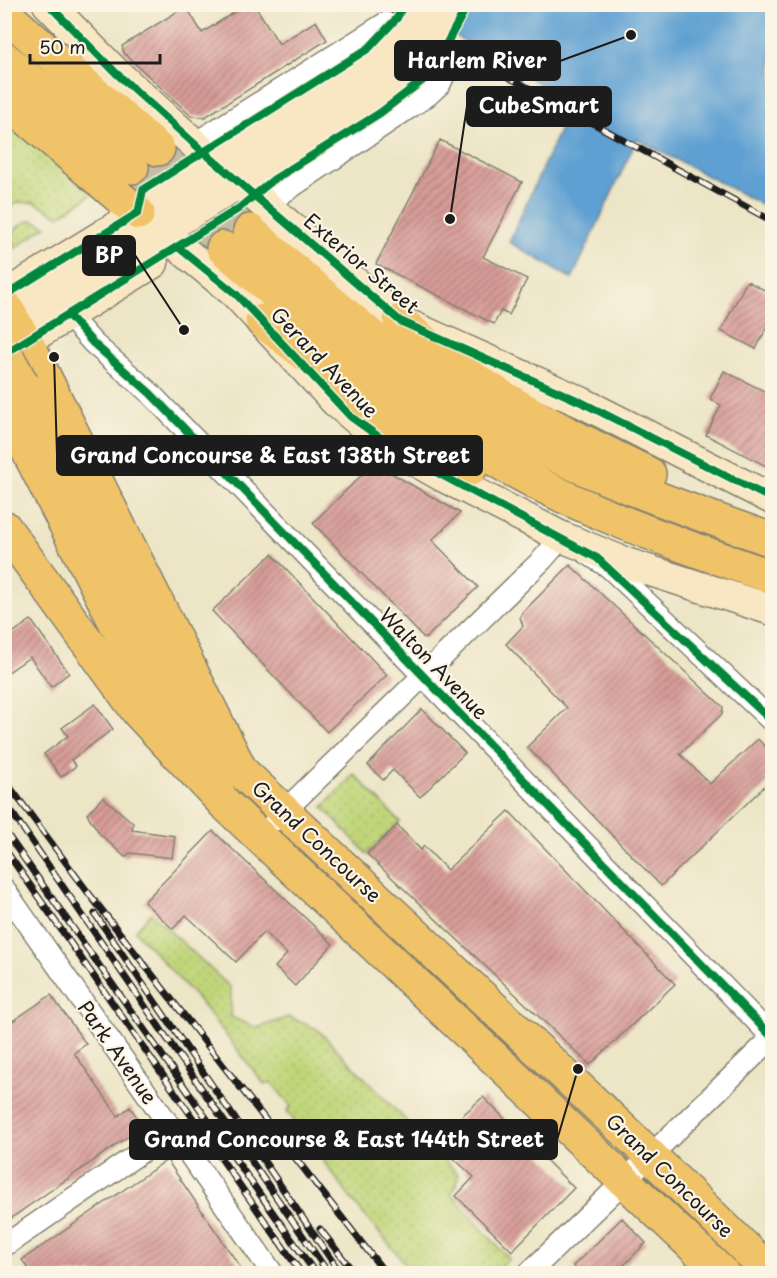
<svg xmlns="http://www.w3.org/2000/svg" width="777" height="1278" font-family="'Playpen Sans',sans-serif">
  <defs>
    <pattern id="grass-dots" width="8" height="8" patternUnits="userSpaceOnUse" patternTransform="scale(1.5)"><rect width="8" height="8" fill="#c0d579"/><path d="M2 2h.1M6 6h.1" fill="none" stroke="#a4b668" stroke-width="1.8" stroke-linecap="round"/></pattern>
    <pattern id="building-hatch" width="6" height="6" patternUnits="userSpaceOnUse" patternTransform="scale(1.5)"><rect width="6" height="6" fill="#d79c98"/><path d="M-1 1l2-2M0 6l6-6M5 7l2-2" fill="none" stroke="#ae7e7b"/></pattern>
  </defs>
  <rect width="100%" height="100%" fill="#fcf5e5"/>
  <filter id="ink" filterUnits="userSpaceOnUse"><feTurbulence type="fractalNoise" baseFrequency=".0167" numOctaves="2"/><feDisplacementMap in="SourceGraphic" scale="12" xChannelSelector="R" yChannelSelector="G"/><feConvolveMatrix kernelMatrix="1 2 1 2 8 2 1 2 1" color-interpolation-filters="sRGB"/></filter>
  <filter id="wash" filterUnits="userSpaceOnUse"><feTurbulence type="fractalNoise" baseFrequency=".008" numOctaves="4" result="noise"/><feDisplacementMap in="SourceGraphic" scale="24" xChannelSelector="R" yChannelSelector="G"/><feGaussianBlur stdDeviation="1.35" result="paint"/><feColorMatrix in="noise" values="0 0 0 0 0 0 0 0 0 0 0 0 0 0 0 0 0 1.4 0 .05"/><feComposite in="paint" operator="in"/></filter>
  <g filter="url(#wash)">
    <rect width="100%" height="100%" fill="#ece5c6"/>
    <path fill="url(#grass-dots)" stroke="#6e784a" stroke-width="1.5" d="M5,112l92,79 -38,25 -23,-13 -18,-1 -13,11z
      M32,220l14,6 -32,23c-6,-16 3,-25 18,-29z
      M354,774l46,48 -33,32 -44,-47z
      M151,913l80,75v29l26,11 32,-11 28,12 141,145 -1,11 -6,9 58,65 -16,14h-80l-62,-74 -64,-88 4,-5 -20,-24 -6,3 -65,-83 -65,-71z"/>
    <path fill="#5fa0d2" stroke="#3e5e77" stroke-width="1.5" d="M400,5h372v205l-135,-71 -65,140 -63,-37 63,-140z"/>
    <g id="blocks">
      <path fill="url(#building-hatch)" d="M247,4h7l25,40 37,-23 11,19 -122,77 -14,-1 -67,-63 -2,-7 64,-40 16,27z
        M440,140l82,42 -39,75 44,22 -18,36 -8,-4 -7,13 -118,-60z
        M747,281l25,13v23l-16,32 -35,-18z
        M724,371l48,24v74l-66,-34 15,-30 -11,-6z
        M374,463l86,50 -28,27 46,47 -53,52 -112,-116z
        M272,554l115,121 -60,57 -115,-121z
        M570,565l153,142 -1,7 -42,40 30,30 48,-45 14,15v25l-111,107 -134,-139 40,-39 -61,-64 17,-18 -3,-9 2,-4z
        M31,620l38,53 -18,14 -21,-30 -26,18v-36z
        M95,704l18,25 -42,31 5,6 -15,11 -17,-23 24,-18 -6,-8z
        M422,709l43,44 -45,44 -27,-27 -10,10 -15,-15z
        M103,797l30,26 -1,7 43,6 -3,22 -42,-5 -5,4 -25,-23 -13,-20z
        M509,811l166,173 -85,81 -223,-211 30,-29 24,25 3,-4 23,24z
        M213,831l120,113 -38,42 -20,-19 12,-13 -23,-22 -28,30 -50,-47 -13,14 -29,-27z
        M51,995l35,49 -12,9 44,63 12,-9 13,19 -139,97v-196z
        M483,1097l91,91 -62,63 -56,-55 18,-19 -35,-32 26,-32z
        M167,1160l78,114h-213l-10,-14z
        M622,1218l24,25 -31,31h-35l-7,-8z"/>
    </g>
  </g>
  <g filter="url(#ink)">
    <use href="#blocks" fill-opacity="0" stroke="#848071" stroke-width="1.5"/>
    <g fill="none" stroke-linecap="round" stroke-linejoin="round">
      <path stroke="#c2bda4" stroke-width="33" stroke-dasharray="33 16" stroke-linecap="butt" d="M158,149l92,82
        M132,167l91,81"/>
      <g stroke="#848071" stroke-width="24">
        <path id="street" d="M194,144l192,-121 65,37 -11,24 -12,11 -162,109
          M62,303l7,13 24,27 57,50 622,644
          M275,820l267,-260 20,-23 48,31 162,153
          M4,889l269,385
          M4,1246l169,-116
          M528,1274l244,-236"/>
      </g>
      <g stroke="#848071" stroke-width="33">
        <path id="secondary" d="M48,4l68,69 83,75 201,173 181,81 191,97
          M138,213l98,81 100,108 51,43 55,31 120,61 64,26 146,47
          M4,296l368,-227
          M4,330l383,-240
          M5,354l148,-91"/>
      </g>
      <g stroke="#848071" stroke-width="36">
        <path id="primary" d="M4,304l32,56 205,411 394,370 137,133
          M4,527l135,186 85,90 499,471"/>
      </g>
      <g stroke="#848071" stroke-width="36">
        <path id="highway" d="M4,13l154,136
          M4,58l128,109
          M4,99l134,114
          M250,231c72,63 142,128 223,179 93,59 197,93 299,130
          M223,248c91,79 176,156 281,217 84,49 177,80 268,112
          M262,321l130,100 78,48
          M400,321c73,67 160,110 249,153
          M22,384l152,301 30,45 37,41
          M4,404l145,284 75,115"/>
      </g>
      <use href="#street" stroke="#fff" stroke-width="21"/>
      <use href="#secondary" stroke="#f9e7c3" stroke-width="30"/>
      <use href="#primary" stroke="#f0c369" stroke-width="33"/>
      <use href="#highway" stroke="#f0c369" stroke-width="33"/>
      <g stroke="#1c1c1c" stroke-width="7">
        <path id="rail" d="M382,4l95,56 295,161
          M4,779l86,116 296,379
          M4,801l325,473
          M4,830l312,444
          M4,848l298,426
          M95,914l246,360
          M320,1229l35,45"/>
      </g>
      <use href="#rail" stroke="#fcf5e5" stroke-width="4.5" stroke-dasharray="14" stroke-linecap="butt"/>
      <g stroke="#848071" stroke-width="33" stroke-linecap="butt">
        <path id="secondary-bridge" d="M372,69l27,-23 25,-42
          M387,90c31,-21 46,-53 64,-86"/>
      </g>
      <g stroke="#848071" stroke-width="36" stroke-linecap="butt">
        <path id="highway-bridge" d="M4,351l18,33"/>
      </g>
      <use href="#secondary-bridge" stroke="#f9e7c3" stroke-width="30"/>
      <use href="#highway-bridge" stroke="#f0c369" stroke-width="33"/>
      <g stroke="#fcf5e5" stroke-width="11">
        <path id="cycleway" d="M48,4l68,69 83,75 201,173 181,81 191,97
          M178,247l58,47 115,123 55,39 191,102 175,163
          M4,296l134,-83 5,-23 226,-142 28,-30 7,-14
          M69,316l24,27 57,50 622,644
          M4,354l234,-145 35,-29 107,-67 42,-32 14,-18 32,-59"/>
      </g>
      <use href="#cycleway" stroke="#00873e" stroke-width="8"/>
    </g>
  </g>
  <g text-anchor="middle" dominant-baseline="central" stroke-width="4.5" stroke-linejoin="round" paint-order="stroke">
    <g font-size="20" fill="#1c1c1c" stroke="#fcf5e5">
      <text transform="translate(362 263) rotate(40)">Exterior Street</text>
      <text transform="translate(325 362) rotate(46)">Gerard Avenue</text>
      <text transform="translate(434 663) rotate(46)">Walton Avenue</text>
      <text transform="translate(317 841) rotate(43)">Grand Concourse</text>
      <text transform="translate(118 1052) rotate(55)">Park Avenue</text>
      <text transform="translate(670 1175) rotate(44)">Grand Concourse</text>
    </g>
  </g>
  <path fill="none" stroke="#1c1c1c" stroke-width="2" d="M631 35L560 61M450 219L467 106M184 330L135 255M54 357L57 455M578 1069L557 1140"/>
  <g fill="#1c1c1c" stroke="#fcf5e5" stroke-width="2">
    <circle cx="631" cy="35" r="6"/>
    <circle cx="450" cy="219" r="6"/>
    <circle cx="184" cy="330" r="6"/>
    <circle cx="54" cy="357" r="6"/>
    <circle cx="578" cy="1069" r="6"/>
  </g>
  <g fill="#1c1c1c" stroke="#1c1c1c" stroke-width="2">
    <rect x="395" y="41" width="165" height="39" rx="6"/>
    <rect x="467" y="87" width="144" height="39" rx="6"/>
    <rect x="83" y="236" width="52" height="39" rx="6"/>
    <rect x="57" y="436" width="425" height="39" rx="6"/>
    <rect x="130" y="1120" width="427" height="39" rx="6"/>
  </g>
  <g font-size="21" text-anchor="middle" font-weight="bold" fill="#fff">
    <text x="477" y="68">Harlem River</text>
    <text x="539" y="113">CubeSmart</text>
    <text x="109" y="263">BP</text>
    <text x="270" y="463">Grand Concourse &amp; East 138th Street</text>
    <text x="344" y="1147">Grand Concourse &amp; East 144th Street</text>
  </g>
  <rect width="777" height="1278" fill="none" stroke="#fcf5e5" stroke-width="24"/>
  <path d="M30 54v9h130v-9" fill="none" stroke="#1c1c1c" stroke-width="3"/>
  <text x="39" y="54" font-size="18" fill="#1c1c1c" stroke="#fcf5e5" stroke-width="4.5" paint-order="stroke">50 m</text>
</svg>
